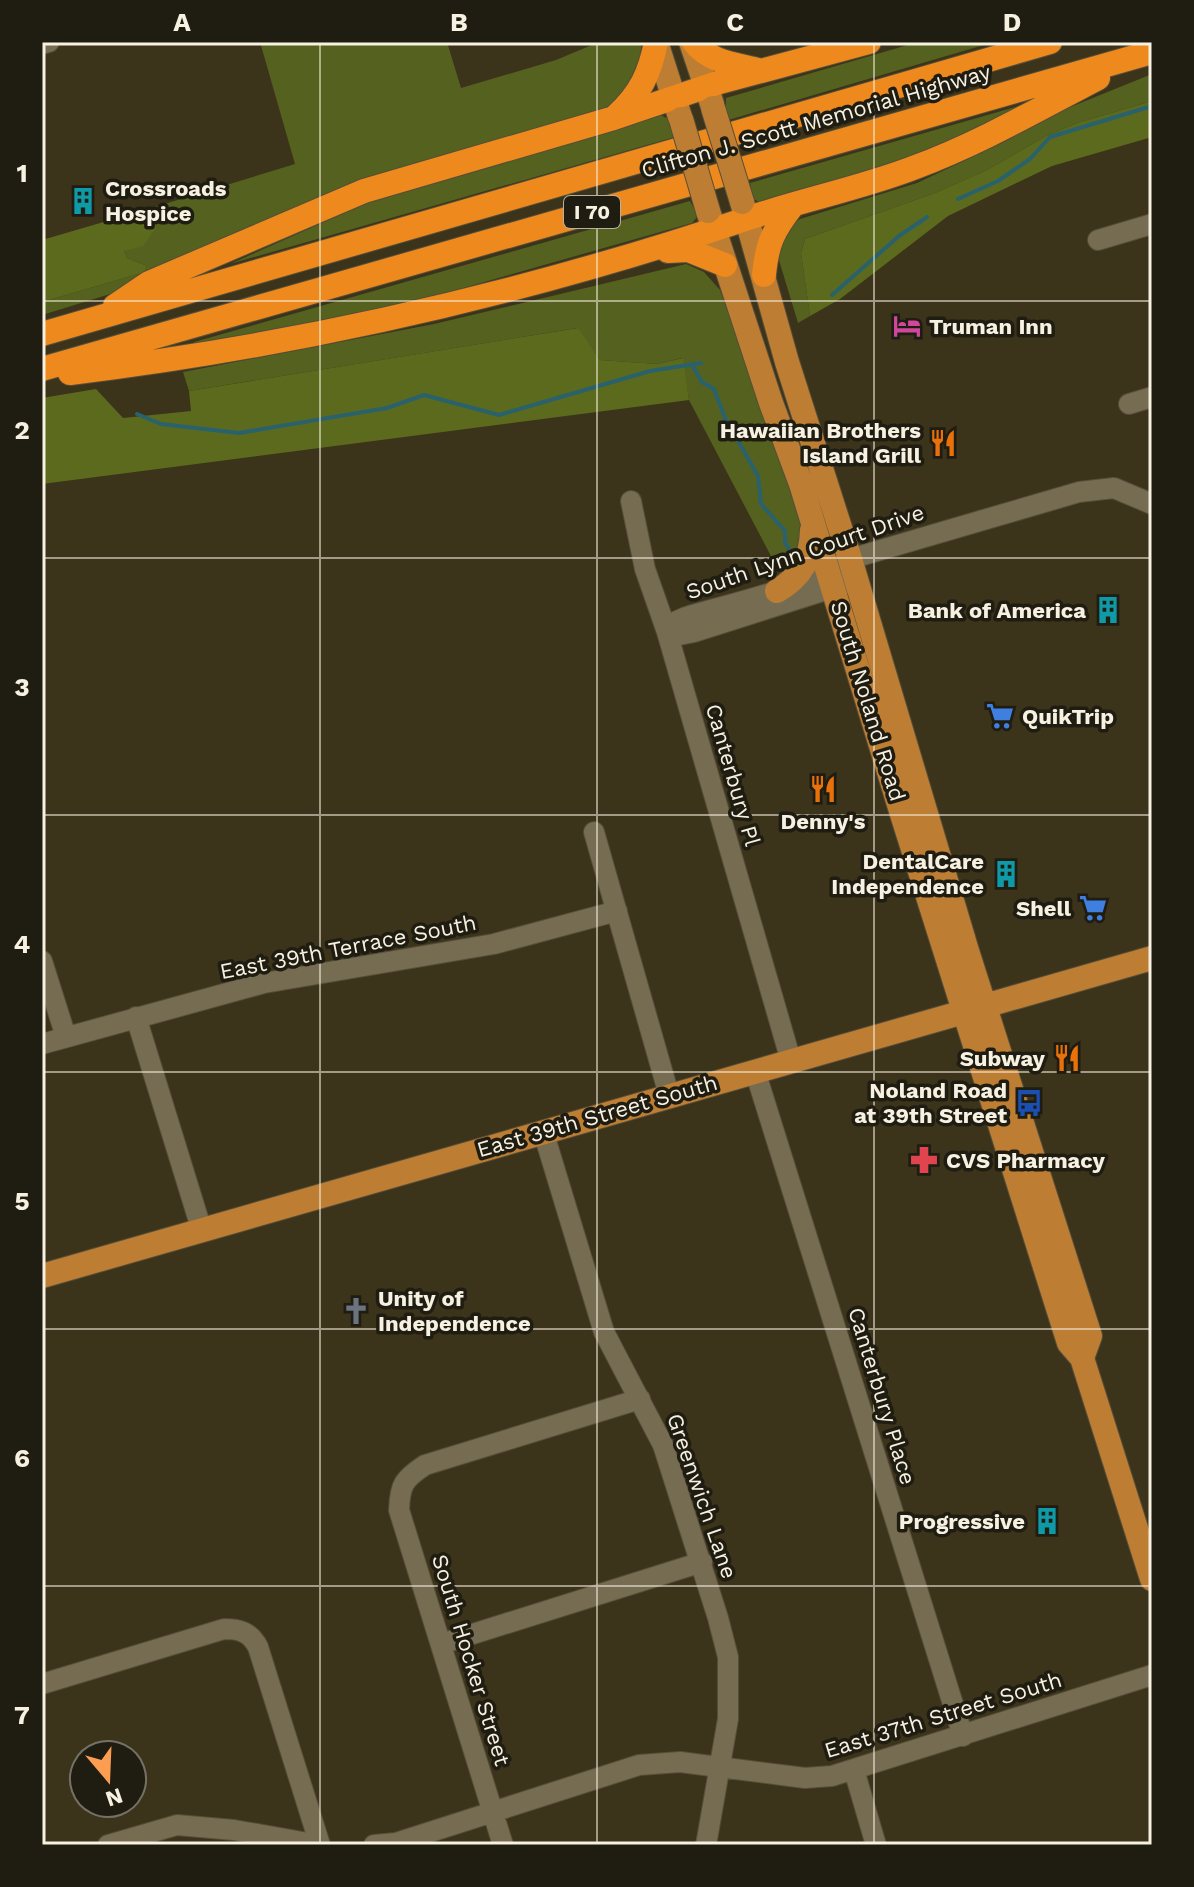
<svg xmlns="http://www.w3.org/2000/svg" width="1194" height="1887" font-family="'Work Sans',sans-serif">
  <rect width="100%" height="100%" fill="#3c331b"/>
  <path fill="#55611e" d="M260,42h187l14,46 95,-28 43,-18h42c1,28 -10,42 -27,63l-507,190 -65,20v-13l103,-30v-7l-18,-7 -3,-7 33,-24 -9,-18 147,-45z
    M918,42h76l-269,79 1,-23z
    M1152,74v27l-75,22 -31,13 -59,34 -52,23 -130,46 -4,14 9,63 -12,7 -20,-66 9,-30 13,-8 117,-36 87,-41 54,-30z
    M1033,102l-105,52 -166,49 -9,-4 -3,-16z
    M661,115l9,5 5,17 -445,127 157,-70z
    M690,201l8,15 -6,7 -250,71 -62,21 -184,34 -2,-7z
    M686,264l18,8 16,18 46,126 36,112v29l-19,22 -94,-179 -7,-42 -25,6 -57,-4 -23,-32 -388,63 -6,-19 251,-48z"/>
  <path fill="#5c6a1d" d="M1152,101v36l-100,29 -104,50 -108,83 -30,17 -9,-63 4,-14 130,-46 52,-23 59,-34 31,-13z
    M148,209l9,18 -14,19 -19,5 3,7 18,7v7l-103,30v-62z
    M578,328l22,32 57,4 26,-6 6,42 -647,84v-86l54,-9 27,29 68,-7 -2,-20z"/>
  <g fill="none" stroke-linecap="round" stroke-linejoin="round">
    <path stroke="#29626c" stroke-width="4" d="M958,199l40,-18 32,-22 20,-22 102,-31
      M832,295l67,-59 28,-19
      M692,365l10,17 12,7 11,29 33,58 3,28 24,27v12l10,14
      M137,414l24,10 78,9 148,-25 37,-13 75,20 151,-44 51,-8"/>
    <g stroke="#564e39" stroke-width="22">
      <path id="minor" d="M42,44l7,-2
        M1098,240l54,-16
        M1129,404l23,-7
        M631,501l14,68 22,63 124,429
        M848,583l-154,49 -15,3 -12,-3 10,-11 9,-4c55,-16 114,-28 164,-58l229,-67 35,-4 38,16
        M594,832l75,263
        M42,961l24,76
        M136,1017l66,214
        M42,1044l222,-61 230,-39 123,-33
        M755,1071l208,665
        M543,1131l61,201 59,113 55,173 10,39v62l-22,126
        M441,1644l261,-82
        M42,1684l182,-55c16,0 26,3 34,18l62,198
        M854,1770l22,75
        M108,1845l69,-20 57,5 85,15
        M374,1845l22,-2 243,-78 41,-3 125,16 27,-2 320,-101
        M503,1845l-104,-335c1,-26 5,-31 26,-45l215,-66"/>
    </g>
    <g stroke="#564e39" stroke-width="26">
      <path id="major" d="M656,42l24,75
        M691,42l21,62
        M742,202l45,160 63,197 117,392 123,385 -8,22
        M708,211l63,192 30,81 100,327 168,532 13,15 70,221
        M777,591c25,-15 34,-32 35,-61
        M42,1276l1110,-318"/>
    </g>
    <g stroke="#564e39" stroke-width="26">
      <path id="highway" d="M694,42c15,20 41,22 64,28
        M617,115c23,-21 33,-42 39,-73
        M668,251l20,-1 37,15
        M764,275c3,-32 9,-44 29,-70
        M115,306l34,-23 215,-92 250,-73 106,-36 149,-40
        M42,334l1008,-292
        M42,369l1110,-317
        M70,373c232,-28 460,-81 682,-156 53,-18 109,-29 161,-49 65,-24 124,-58 185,-90"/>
    </g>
    <use href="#minor" stroke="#766c52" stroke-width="20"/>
    <use href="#major" stroke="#bd7d32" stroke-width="24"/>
    <use href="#highway" stroke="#ed891d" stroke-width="24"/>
    <g stroke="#564e39" stroke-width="26" stroke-linecap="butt">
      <path id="major-bridge" d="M713,108l29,94
        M681,119l27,92"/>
    </g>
    <use href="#major-bridge" stroke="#bd7d32" stroke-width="24"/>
  </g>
  <path fill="none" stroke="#f7f1e2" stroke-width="2" stroke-opacity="0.55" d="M320,42v1803M597,42v1803M874,42v1803M42,301h1110M42,558h1110M42,815h1110M42,1072h1110M42,1329h1110M42,1586h1110"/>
  <defs>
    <g id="building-bare" transform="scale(2.16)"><path d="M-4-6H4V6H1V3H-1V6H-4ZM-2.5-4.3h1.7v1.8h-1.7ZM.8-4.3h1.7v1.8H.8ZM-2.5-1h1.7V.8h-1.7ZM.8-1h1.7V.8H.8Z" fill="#0f9aa8" stroke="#1f1c11" stroke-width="2.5" paint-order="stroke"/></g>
    <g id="hotel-bare" transform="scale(2.16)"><path d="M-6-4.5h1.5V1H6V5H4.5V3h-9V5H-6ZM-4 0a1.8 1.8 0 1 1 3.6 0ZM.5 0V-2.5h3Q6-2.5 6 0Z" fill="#d1479c" stroke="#1f1c11" stroke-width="2.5" paint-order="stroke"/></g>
    <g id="restaurant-bare" transform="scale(2.16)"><path d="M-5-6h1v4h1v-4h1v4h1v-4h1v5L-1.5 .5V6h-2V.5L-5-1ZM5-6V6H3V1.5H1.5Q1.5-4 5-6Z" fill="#e8710a" stroke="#1f1c11" stroke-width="2.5" paint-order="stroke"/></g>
    <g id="supermarket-bare" transform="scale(2.16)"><path d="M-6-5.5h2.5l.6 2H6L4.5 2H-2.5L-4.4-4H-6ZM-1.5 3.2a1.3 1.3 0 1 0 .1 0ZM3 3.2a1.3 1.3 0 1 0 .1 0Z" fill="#3f7fe0" stroke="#1f1c11" stroke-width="2.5" paint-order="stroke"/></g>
    <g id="bus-bare" transform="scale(2.16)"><path d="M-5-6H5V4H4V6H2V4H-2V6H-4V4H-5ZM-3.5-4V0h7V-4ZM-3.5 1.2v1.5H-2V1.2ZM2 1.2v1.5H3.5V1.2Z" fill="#1a4fb4" stroke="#1f1c11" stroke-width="2.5" paint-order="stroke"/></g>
    <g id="pharmacy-bare" transform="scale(2.16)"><path d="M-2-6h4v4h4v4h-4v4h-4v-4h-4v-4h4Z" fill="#e0444e" stroke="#1f1c11" stroke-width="2.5" paint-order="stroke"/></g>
    <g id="church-bare" transform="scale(2.16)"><path d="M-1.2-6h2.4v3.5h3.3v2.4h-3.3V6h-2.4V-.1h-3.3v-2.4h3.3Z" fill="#6b7280" stroke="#1f1c11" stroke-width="2.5" paint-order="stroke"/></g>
  </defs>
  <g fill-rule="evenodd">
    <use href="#building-bare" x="83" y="201"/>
    <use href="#hotel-bare" x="907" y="326"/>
    <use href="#restaurant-bare" x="943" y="443"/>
    <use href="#building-bare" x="1108" y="610"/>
    <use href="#supermarket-bare" x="1000" y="716"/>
    <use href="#restaurant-bare" x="823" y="789"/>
    <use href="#building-bare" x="1006" y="874"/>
    <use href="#supermarket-bare" x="1093" y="908"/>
    <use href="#restaurant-bare" x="1067" y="1058"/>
    <use href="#bus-bare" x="1029" y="1103"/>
    <use href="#pharmacy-bare" x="924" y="1160"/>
    <use href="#church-bare" x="356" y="1311"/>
    <use href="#building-bare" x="1047" y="1521"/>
  </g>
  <g text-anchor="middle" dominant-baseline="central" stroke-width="7" stroke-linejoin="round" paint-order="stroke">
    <rect fill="#1f1c11" stroke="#b6b1a3" stroke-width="2" x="564" y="196" width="56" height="32" rx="6"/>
    <g font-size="20" font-weight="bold" fill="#f7f1e2">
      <text x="592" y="212">I 70</text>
    </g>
    <g font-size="22" fill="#f7f1e2" stroke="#1f1c11">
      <text transform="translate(816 121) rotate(-16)">Clifton J. Scott Memorial Highway</text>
      <text transform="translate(805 552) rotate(-19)">South Lynn Court Drive</text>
      <text transform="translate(868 701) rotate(73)">South Noland Road</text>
      <text transform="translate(733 775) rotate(74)">Canterbury Pl</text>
      <text transform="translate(348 947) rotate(-11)">East 39th Terrace South</text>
      <text transform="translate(597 1116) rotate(-16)">East 39th Street South</text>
      <text transform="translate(882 1396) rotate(73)">Canterbury Place</text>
      <text transform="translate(702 1496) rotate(71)">Greenwich Lane</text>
      <text transform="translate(471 1660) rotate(73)">South Hocker Street</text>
      <text transform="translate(943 1715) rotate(-17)">East 37th Street South</text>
    </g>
    <g font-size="22" font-weight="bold" fill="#f7f1e2" stroke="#1f1c11" text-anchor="end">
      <text x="105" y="188" text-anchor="start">Crossroads<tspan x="105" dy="25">Hospice</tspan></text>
      <text x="929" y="326" text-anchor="start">Truman Inn</text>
      <text x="921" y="430">Hawaiian Brothers<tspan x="921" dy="25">Island Grill</tspan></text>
      <text x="1086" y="610">Bank of America</text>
      <text x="1022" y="716" text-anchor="start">QuikTrip</text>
      <text x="823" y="821" text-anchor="middle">Denny's</text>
      <text x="984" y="861">DentalCare<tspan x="984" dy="25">Independence</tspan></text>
      <text x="1071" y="908">Shell</text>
      <text x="1045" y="1058">Subway</text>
      <text x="1007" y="1090">Noland Road<tspan x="1007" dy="25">at 39th Street</tspan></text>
      <text x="946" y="1160" text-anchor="start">CVS Pharmacy</text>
      <text x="378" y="1298" text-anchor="start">Unity of<tspan x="378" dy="25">Independence</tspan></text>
      <text x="1025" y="1521">Progressive</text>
    </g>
  </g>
  <rect width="1194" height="1887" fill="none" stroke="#1f1c11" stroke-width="88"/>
  <g transform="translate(108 1779) rotate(161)"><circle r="38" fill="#1f1c11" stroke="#757165" stroke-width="2"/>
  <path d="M0-6L14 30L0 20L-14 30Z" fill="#fb9e51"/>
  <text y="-12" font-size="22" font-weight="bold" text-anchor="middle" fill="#f7f1e2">N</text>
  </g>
  <rect x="44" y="44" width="1106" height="1799" fill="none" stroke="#f7f1e2" stroke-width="3"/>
  <g font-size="26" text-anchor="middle" font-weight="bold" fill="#f7f1e2">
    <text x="182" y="31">A</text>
    <text x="459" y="31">B</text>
    <text x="735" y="31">C</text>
    <text x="1012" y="31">D</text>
    <text x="22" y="182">1</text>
    <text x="22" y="439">2</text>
    <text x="22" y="696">3</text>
    <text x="22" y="953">4</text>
    <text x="22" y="1210">5</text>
    <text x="22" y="1467">6</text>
    <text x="22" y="1724">7</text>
  </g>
</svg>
